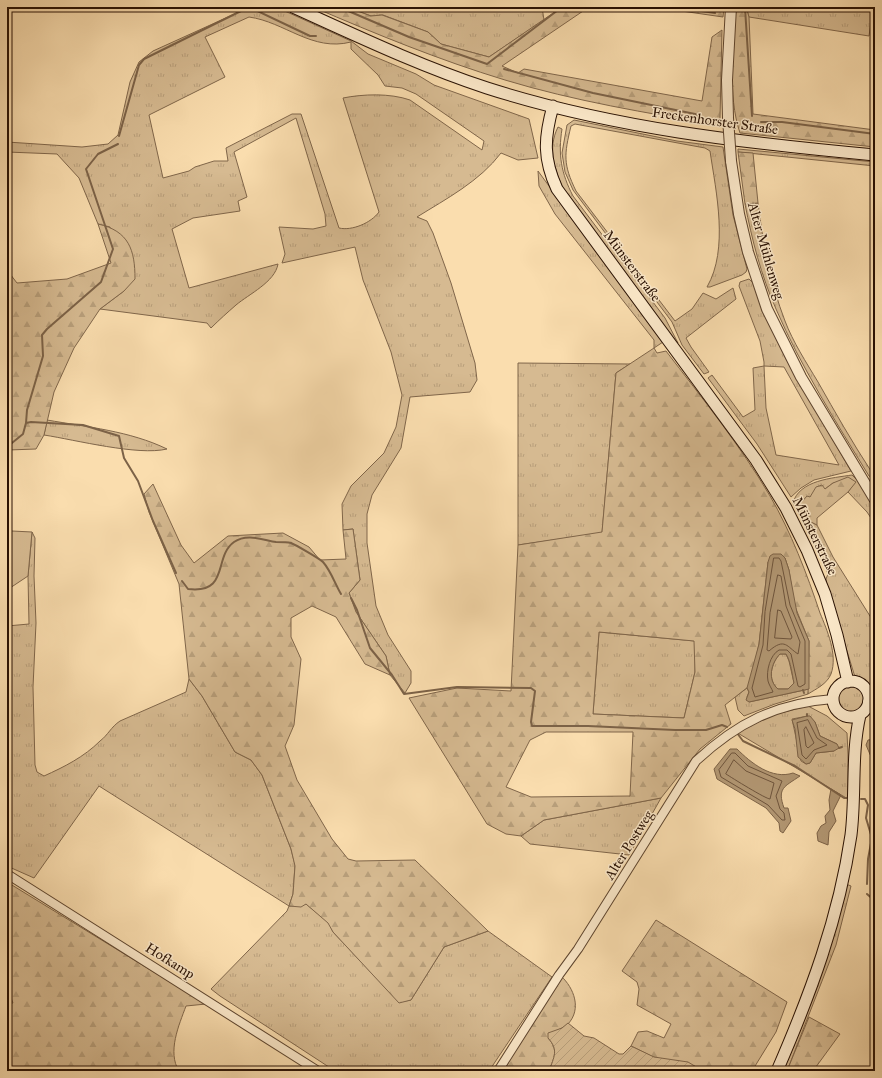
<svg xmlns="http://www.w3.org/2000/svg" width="882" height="1078" font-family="'IM FELL Great Primer',serif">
  <defs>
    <pattern id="grass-tufts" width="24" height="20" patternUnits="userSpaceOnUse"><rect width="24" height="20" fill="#d6ba91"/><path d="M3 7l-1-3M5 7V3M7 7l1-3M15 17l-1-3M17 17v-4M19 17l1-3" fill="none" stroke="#b89f7b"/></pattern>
    <pattern id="forest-firs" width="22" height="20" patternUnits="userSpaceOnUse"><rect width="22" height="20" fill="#d6ba91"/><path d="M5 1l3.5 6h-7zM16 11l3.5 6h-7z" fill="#b89f7b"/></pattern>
    <pattern id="garden-furrows" width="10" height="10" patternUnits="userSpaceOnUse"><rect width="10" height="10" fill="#d6ba91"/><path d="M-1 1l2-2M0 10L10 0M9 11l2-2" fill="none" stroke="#b89f7b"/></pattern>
  </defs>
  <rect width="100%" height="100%" fill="#faddae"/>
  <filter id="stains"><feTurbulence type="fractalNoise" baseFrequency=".005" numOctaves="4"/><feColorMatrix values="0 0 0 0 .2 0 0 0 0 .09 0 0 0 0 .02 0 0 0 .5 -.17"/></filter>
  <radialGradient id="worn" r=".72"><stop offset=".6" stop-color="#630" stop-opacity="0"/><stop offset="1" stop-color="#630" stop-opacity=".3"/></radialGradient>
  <path fill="url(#grass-tufts)" stroke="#80664a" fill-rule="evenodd" d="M250,7h26l75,34 17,13 48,20 18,11 95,34 9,39 -20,2 -17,-7c-21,28 -55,46 -84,64l10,4 6,12 18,50 24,80 2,17 -7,12 -60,5 -9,51 -29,47 -5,19v29l9,63 12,29 23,36v12l-6,10 -15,-18 -4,-19 -30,-44 -7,-19 11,-13 -7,-51 -10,1 -1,-26 9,-18 33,-33 12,-26 6,-32 -11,-43 -28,-72 -8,-33 -73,16 3,-9 -6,-27 34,2 13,-3 -1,-12 -29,-96 -62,34 13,45 -9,4 2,10 -47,7 -21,11 17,59 89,-24c-3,18 -29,30 -42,41 -8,7 -17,15 -25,23l-4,-5 -107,-14 24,-18 -14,-64 -12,-3 -19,-46 -22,-24 -50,-2v-10l75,5 26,-3 10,-9 12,-53 9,-20 14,-11zM249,17c36,5 63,35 102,25v7l27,26 7,11 17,2 14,6 68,47 -2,9 -72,-50c-20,-7 -47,-6 -67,-2l36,114c-8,11 -27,19 -40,16l-38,-114h-9l-66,34 2,13h-14l-19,6 -6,4 -26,7 -14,-63 76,-38 -20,-40z
    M352,7h190l2,13 -55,37 -48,-13 -13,-12 -45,-17 -12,1 -19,-7z
    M746,7h127l-4,29 -120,-19z
    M574,120l103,21 46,6 10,68 14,54 -1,3 -4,3 -32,12h-3c22,-38 9,-95 3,-136l-5,-3 -130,-24 -4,2c-7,29 -8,38 5,65l99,130 17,-12 11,-16 13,6 17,-11 3,11 -50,39 5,9 18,25 -5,2 -22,-29 -10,-23 -99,-132 -8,-18 -3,-19 5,-28z
    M558,127l4,2c-4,25 -1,44 11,67l92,122 13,25 -11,-12 -103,-140c-9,-21 -17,-42 -6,-64z
    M738,149l137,13v4l-137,-14z
    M538,171l125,171 -9,6v-8l-99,-126 -16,-28z
    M758,203c5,40 12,79 27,118 8,21 21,41 33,61 17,30 34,60 53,89l4,2v7l-6,-4c-33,-54 -68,-109 -93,-167 -15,-34 -24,-69 -31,-105z
    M749,279l4,4 15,39 18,37 65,112 -37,9 -13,8 -10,9 -34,-53 -49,-66 4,-3 31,42 12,-7 -2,-42 11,-2v-4l-4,-21 -21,-55 1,-4zM764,366l20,1 55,98 -63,-10 -10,-47z
    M518,363l112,1 -14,9 -14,160 -84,12z
    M47,420c40,7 83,11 120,29 -29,7 -91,-9 -123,-14z
    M852,475l6,6 17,27v16l-8,-12 -19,-20 7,-10 -22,1 -8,6 -18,31 10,5 16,32 42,67v71l-9,-12 -11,-6 -28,-91 -1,-7 2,-5 -7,-17 -28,-54c6,-23 40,-25 59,-28z
    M32,532l3,6 -1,38 2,47 -3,64 2,78 2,7 7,4c20,-9 40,-19 56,-35 8,-6 11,-14 20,-20l66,-29 3,-13 13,17 33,56 16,8 11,15 29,74 4,16 -2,29 -4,12 17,-2 23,19 4,9 66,70 12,-2 33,-53 44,-16 64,46 -63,94h-154l-115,-75 -9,-7 76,-78 2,-5 -190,-120 -65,92 -27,-12v-240l22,-2 -1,-48z
    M599,632l96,9v31l-11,46 -91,-4z
    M780,654h6l3,7 5,22 -6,6h-10c-11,-9 -7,-26 2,-35z
    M837 699a14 14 0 1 1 28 0a14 14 0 1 1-28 0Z
    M747,688l2,4 -2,5 2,5 60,-13 -1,5 -33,10 -31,12 -6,-6 -3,-13z
    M808,706l19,10 20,17 1,21v45l-112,-67 40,-18zM808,716l7,6 5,14 17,8 -3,7 -18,2 -6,10 -4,1 -5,-3 -9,-42z
    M661,798l-32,57 -99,-11 -9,-8 23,-16z
    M846,884l5,2 -15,59 -49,126h-5z"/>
  <path fill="url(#forest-firs)" stroke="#80664a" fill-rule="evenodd" d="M313,7h39v2l19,7 11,-1 46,17 13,12 48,13 73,-50h27l-87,59 16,7 6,-4 178,32 10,-64 10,-7 -2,88 -2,7c-71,-12 -144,-24 -213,-45 -66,-20 -129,-46 -192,-73z
    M654,7h70l-1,10z
    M736,7h10l3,10 4,97 122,16v17l-135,-14c-13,-39 -6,-85 -4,-126z
    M738,152l15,1 5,50 -13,1z
    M98,224c31,7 37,26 37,55l-11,12 -24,18 -26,39 -20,44 -10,43 -8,14 -28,1 -1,-180 10,13 50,-4 44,-16z
    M654,348l3,5 9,-2c36,47 74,94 104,145 21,36 37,78 50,117 7,17 18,42 11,61 -4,10 -15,15 -23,20l1,-53 -15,-37 -5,-34 -4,-12 -17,4 -9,82 -8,37 -3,6 -23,18 6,19 -31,25 -39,49 -117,22 -23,16 -15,-2 -19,-10 -78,-126 48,-10 54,3 7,-146 84,-13 14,-159zM599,632l95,9 1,31 -11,46 -91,-4zM546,732h87l-3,64 -99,1 -25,-10 24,-47z
    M848,477l8,5 -8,10 -31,26v7l-10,-5 -8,-15 8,-9 3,1 6,-10 6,-2 3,4 8,-6z
    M153,484l28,61 13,18 34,-27 55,-3 26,14 11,13 26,-1 -3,-29 10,-1 7,51 -11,13 7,19 30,44 4,19 -25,-11 -29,-47 -24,-11 -21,12v19l10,22 -7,66 -9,21 12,34 35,59 16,20 8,2 59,-1 73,71 -44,16 -33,53 -12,3 -66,-71 -5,-9 -22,-19 -5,3 -12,-1 4,-12 2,-28 -4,-17 -29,-74 -11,-15 -16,-8 -33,-56 -13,-17 -10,-95 -30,-72 -5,-18z
    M7,882l199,122 -20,2c-7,19 -19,46 -7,65h-172v-67l6,-1 -6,-15z
    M656,920l131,82 -11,30 -24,39h-49l-2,-2 -48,-12 -22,-11 7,-14 9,-1 17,7 7,-14 -34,-19 2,-16 -2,-7 -15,-11z
    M561,976c13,12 21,33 7,48 -7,6 -12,5 -20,14 11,12 6,19 1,33h-48z
    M809,1017l31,17 -27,37h-26z"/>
  <path fill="url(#garden-furrows)" stroke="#80664a" d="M568,1023l16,13 10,2 25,16h4l8,-8 23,11 34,5 15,9h-154c5,-14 10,-21 -1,-33v-5l14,-5z"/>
  <path fill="#d6ba91" stroke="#80664a" d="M12,531l20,1 -4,44 -21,14v-55z"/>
  <path fill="#b39874" stroke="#7c6247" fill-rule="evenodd" d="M773,554h8l4,4 4,12 8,43 12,28v48l-60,13 -3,-2 3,-8 -2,-4 12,-44 9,-82 2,-6zM780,654h6c5,8 6,20 8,29l-6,6h-10c-11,-9 -7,-26 2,-35z
    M807,716h3l5,6 5,14 17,8 2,4 -5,3 -18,2 -6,10 -4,1 -8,-7 -3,-28 -3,-9z
    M875,739v27l-9,-21 2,-5z
    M730,749h7c14,14 35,31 56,24l7,3c-16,11 -23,12 -16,32h4l3,13 -8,12 -3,-2 -1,-8 -13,-15 -49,-29 -3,-10z
    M831,789l10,6 -8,16 3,10 -7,11 -1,13 -10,-4 -1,-8 4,-7 5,-3 -1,-7 5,-6 -1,-10z"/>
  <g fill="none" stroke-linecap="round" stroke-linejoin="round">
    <path stroke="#6e543c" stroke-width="1" d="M774,558h5l2,3 9,44 15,36v43l-5,3 -2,-1 -7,-32 -4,-4h-8c-9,5 -13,21 -11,31 1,4 4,8 5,11l-18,5 -3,-9 11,-43 2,-33z
      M778,575l3,1 5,30 14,36 -2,12c-11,-7 -13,-17 -29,-3l-2,-1 3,-37z
      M778,610l3,1 11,26 -1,2 -16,-1z
      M808,720l9,18 10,7 -13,5 -8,9 -4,-4 -5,-32z
      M806,727l8,16 -6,5 -2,-2 -2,-16z
      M732,753h3l13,13 34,15 -6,15 4,13 4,4 1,7h-3l-14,-15 -47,-28 -2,-7z
      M734,760l12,11 28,12 -4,16c-4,0 -38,-21 -44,-25z"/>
    <path stroke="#7c6247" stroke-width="2" d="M339,7l70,30 78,27 75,-57
      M675,7l40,6
      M745,8l7,108
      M504,69l89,24 102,21 11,6
      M761,122h21l93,12
      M119,136l20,-71 5,-6 105,-52 61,29h6
      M26,423l1,-13 16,-54 -1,-21 5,-6 54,-47 12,-33 -27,-80 12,-15 20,-10
      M7,447l16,-13 3,-11 5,-1 52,3 36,11 5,22 14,23 15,40 23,52
      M182,581l6,8c42,5 25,-32 46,-47 13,-9 29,-2 42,0 5,0 11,0 15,1 5,2 29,16 32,19 8,9 12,22 18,32
      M351,598l6,12 13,38 22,27 12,19 53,-7 74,1 4,3 -4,31 1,4h56l87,4h31l16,-5 5,2
      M803,690l1,3
      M807,714v2
      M737,733l6,8 52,25 49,32h4
      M839,748l3,-1
      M861,799h4l3,6 -2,13 6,20 -4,21 -1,25
      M867,894l8,7"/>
    <g stroke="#5d442e" stroke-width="10">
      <path id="minor" d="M7,874l311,197
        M498,1071l61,-96 19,-26 118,-188c41,-38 80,-58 137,-62"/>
    </g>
    <g stroke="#5d442e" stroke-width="12">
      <path id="tertiary" d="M728,118l-1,-38 4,-73
        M731,161l8,53 9,38 19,57 34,68 74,123
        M868,702l7,1"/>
    </g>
    <g stroke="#291103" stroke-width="13">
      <path id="secondary" d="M293,7c64,29 127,59 194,81 125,40 257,55 388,67
        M553,106c-9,32 -10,53 4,83l199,271 30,48 21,42 18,44 12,41 11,47
        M833 699a18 18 0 1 1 36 0a18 18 0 1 1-36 0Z
        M777,1071c33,-76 62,-153 74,-236 5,-40 0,-81 9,-120"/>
    </g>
    <use href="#minor" stroke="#fce9ca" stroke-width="8"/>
    <use href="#tertiary" stroke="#fce9ca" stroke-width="10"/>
    <use href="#secondary" stroke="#fce9ca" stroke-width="11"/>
    <g stroke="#5d442e" stroke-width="12" stroke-linecap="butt">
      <path id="tertiary-bridge" d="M728,118l3,43"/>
    </g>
    <use href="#tertiary-bridge" stroke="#fce9ca" stroke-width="10"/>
  </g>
  <g text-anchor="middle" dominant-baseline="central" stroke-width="3" stroke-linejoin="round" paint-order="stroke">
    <g font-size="14" fill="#291103" stroke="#fce9ca">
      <text transform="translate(715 121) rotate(8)">Freckenhorster Straße</text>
      <text transform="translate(766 251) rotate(74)">Alter Mühlenweg</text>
      <text transform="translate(632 266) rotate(53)">Münsterstraße</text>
      <text transform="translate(815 536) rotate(64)">Münsterstraße</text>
      <text transform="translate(629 845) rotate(-58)">Alter Postweg</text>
      <text transform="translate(170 961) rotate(32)">Hofkamp</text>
    </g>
  </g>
  <rect width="882" height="1078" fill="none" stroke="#faddae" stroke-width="24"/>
  <rect x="8" y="8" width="866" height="1062" fill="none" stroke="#291103" stroke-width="2"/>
  <rect x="12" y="12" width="858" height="1054" fill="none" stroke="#291103"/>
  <rect width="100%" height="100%" filter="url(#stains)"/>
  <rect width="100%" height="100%" fill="url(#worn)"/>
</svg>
